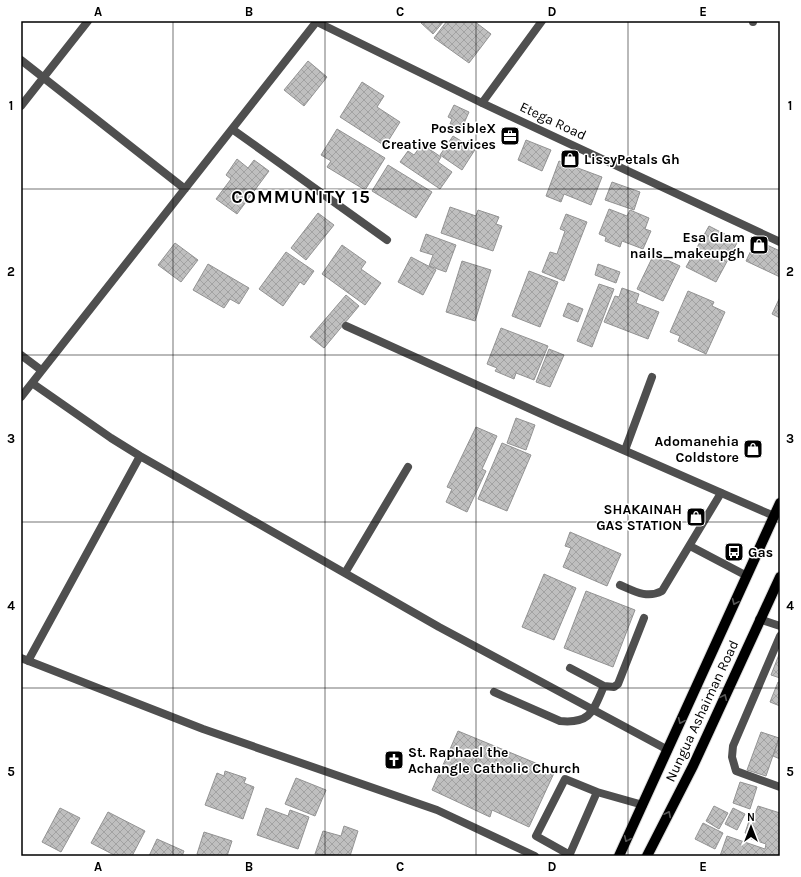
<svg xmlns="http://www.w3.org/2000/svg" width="801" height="877" font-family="Karla,sans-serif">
  <defs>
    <pattern id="building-cross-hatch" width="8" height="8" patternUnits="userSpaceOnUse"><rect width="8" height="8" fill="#bfbfbf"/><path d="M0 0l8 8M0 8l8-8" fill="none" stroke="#a2a2a2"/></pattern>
  </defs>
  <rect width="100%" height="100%" fill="#fff"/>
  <path fill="url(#building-cross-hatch)" stroke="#939393" d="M423,21h21l-11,13 -12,-11z
    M447,21h27l17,13 -22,29 -35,-25z
    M308,61l19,16 -23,29 -20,-16z
    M362,82l22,14 -7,11 23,15 -15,24 -45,-29z
    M454,105l15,7 -8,18 -11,-6 2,-5 -4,-2z
    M337,129l48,29 -20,32 -38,-23 4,-6 -10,-6z
    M453,136l13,8 3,-4 9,5 -16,25 -22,-15z
    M526,140l25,10 -9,21 -24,-11z
    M422,144l19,13 -3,5 14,10 -12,17 -40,-27 8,-11 6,4z
    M237,159l11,9 6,-8 15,11 -32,43 -21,-15 15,-20 -5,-4z
    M559,161l43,16 -11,28 -27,-11 -3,8 -15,-6z
    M388,165l44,27 -16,26 -44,-27z
    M612,182l28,10 -6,18 -29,-10z
    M450,207l26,9 2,-6 21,7 -3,7 6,2 -9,25 -52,-18z
    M609,209l18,7 3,-6 19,8 -4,11 6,2 -8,18 -21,-8 -2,6 -15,-6 1,-4 -7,-3z
    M318,213l16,12 -28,35 -15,-12z
    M566,214l21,8 -23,59 -22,-9 8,-20 7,2 8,-23 -5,-2z
    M709,226l29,15 -22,41 -30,-15z
    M426,234l30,11 -10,27 -17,-6 4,-11 -13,-4z
    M756,240l24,11v26l-34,-16z
    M175,243l23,17 -17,22 -23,-17z
    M342,245l24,17 -5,7 20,14 -16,22 -43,-31z
    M286,252l28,19 -10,14 -4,-3 -17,24 -24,-17z
    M654,254l26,12 -17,35 -26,-12z
    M411,257l25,13 -13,25 -25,-13z
    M462,261l29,9 -16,51 -29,-9z
    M208,264l41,24 -10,16 -9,-5 -6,9 -31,-18z
    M598,264l22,8 -4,11 -21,-8z
    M529,271l29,11 -18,45 -28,-11z
    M599,284l15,5 -22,58 -15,-6z
    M622,288l17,6 -3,9 23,9 -11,27 -44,-17 11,-26 4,1z
    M688,291l26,11 -2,4 13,6 -19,42 -28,-13 2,-5 -10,-4z
    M346,295l13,11 -35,42 -14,-11z
    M780,297v21l-8,-4z
    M568,303l15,6 -5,13 -15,-6z
    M501,328l47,18 -14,34 -18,-7 -2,6 -19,-8 2,-3 -10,-4z
    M549,349l15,6 -14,32 -14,-5z
    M516,418l19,7 -9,25 -19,-7z
    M476,427l21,9 -15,33 4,2 -19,41 -21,-10 6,-13 -5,-2z
    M502,443l29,12 -24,56 -29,-12z
    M570,532l51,22 -14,32 -44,-19 8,-19 -6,-2z
    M544,574l32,14 -22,52 -32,-13z
    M586,591l49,19 -22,57 -49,-19z
    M780,652v26l-9,-3z
    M778,682l2,1v23l-10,-4z
    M458,731l97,40 -26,56 -37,-17 -2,7 -58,-27z
    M761,732l18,6 -13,38 -19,-6z
    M779,738h1v21l-7,-3z
    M225,771l21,7 -2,5 10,4 -11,32 -38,-14 12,-32 7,3z
    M296,778l30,12 -11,26 -30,-12z
    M740,782l17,5 -7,22 -17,-6z
    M714,806l14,7 -9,16 -13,-8z
    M758,806l22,7v43h-60l7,-20 38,13 1,-5 -15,-5 1,-3 -7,-3 5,-15 3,1z
    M60,808l20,10 -19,34 -19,-10z
    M266,808l22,8 2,-6 19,7 -11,32 -41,-14z
    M733,808l12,6 -8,16 -12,-6z
    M108,812l37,19 -13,25h-16l-25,-13z
    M703,823l20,10 -8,16 -20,-10z
    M344,826l14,5 -8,25 -35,-2 8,-23 18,5z
    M204,832l28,9 -5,15h-25l-5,-2z
    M157,839l27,12 -2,5h-33z"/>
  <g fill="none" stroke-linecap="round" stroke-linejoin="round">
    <g stroke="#dbdbdb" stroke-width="12">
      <path id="primary" d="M619,856l161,-353
        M647,856l46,-90 87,-189"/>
    </g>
    <path stroke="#4f4f4f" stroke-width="8" d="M690,546l57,30
      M620,585c14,6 27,14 42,6l59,-98
      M570,668l34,18 10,1 4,-3 26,-66
      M494,692l66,29c31,3 33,-10 44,-35
      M570,855l-34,-19 29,-57 32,13
      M569,856l28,-64 46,13"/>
    <path stroke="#4f4f4f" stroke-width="8" d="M317,22l165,81 298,139
      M753,22v-1
      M21,60l164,129
      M482,103l60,-82
      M21,106l67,-85
      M232,129l155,111
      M346,326l211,95 217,95
      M21,355l20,15
      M32,383l79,55 29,18 299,171 229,123
      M21,397l296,-376
      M625,450l27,-73
      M345,573l63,-106
      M759,619l21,7
      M780,636l-47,110 -1,11 4,14 44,16
      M21,658l182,71 234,81 98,46
      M28,661l112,-205"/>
    <use href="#primary" stroke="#000" stroke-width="10"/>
  </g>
  <defs><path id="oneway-chevron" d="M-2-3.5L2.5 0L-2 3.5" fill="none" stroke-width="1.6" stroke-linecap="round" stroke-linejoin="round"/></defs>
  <g stroke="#595959">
    <use href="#oneway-chevron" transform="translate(735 602) rotate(114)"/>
    <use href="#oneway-chevron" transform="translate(724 697) rotate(-66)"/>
    <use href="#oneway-chevron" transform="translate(681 721) rotate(114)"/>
    <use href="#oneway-chevron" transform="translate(668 814) rotate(-63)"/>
    <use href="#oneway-chevron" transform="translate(627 839) rotate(115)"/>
  </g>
  <path fill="none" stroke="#000" stroke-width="1" stroke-opacity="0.55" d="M173,21v835M325,21v835M476,21v835M628,21v835M21,189h759M21,355h759M21,522h759M21,688h759"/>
  <defs>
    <g id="office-square" transform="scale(1)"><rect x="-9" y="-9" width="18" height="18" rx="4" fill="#000" stroke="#fff"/><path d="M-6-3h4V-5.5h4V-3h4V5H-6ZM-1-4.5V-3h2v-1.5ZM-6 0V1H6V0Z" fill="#fff"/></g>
    <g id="shop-square" transform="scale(1)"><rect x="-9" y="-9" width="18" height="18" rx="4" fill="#000" stroke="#fff"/><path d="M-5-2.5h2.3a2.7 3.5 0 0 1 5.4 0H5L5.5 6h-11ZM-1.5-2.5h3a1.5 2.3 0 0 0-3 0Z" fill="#fff"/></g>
    <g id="bus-square" transform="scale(1)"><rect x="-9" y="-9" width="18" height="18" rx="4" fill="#000" stroke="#fff"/><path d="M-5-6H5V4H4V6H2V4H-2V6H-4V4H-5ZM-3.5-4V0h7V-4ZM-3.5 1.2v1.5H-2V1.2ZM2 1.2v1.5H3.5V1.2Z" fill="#fff"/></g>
    <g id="church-square" transform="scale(1)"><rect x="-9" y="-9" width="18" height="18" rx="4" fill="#000" stroke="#fff"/><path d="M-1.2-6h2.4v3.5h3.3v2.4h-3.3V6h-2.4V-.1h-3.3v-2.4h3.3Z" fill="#fff"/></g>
  </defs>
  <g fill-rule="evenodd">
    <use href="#office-square" x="510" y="136"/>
    <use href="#shop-square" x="570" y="159"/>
    <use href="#shop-square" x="759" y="245"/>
    <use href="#shop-square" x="753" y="449"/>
    <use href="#shop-square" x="696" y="517"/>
    <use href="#bus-square" x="734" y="552"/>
    <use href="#church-square" x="394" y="760"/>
  </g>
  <g text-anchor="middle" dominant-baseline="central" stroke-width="3" stroke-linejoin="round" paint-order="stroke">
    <g font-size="14" fill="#000" stroke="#fff">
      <text transform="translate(553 121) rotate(25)">Etega Road</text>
      <text transform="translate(702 711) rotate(-65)">Nungua Ashaiman Road</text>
    </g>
    <g font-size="14" font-weight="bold" fill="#000" stroke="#fff" text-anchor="end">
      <text x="496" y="128">PossibleX<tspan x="496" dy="16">Creative Services</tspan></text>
      <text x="584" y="159" text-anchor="start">LissyPetals Gh</text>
      <text x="745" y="237">Esa Glam<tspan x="745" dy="16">nails_makeupgh</tspan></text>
      <text x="739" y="441">Adomanehia<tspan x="739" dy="16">Coldstore</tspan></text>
      <text x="682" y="509">SHAKAINAH<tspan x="682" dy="16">GAS STATION</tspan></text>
      <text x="748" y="552" text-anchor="start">Gas</text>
      <text x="408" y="752" text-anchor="start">St. Raphael the<tspan x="408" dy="16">Achangle Catholic Church</tspan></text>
    </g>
    <g font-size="18" font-weight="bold" letter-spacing="1" fill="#000" stroke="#fff">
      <text x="301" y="197">COMMUNITY 15</text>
    </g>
  </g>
  <rect width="801" height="877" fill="none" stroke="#ffffff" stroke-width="44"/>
  <g transform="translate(751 827)" stroke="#ffffff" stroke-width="3" paint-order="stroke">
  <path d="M0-3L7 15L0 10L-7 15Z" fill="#000000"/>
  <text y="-6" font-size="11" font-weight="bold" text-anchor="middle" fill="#000000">N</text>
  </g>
  <rect x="22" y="22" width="757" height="833" fill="none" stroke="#000" stroke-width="1.5"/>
  <g font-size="13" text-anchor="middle" font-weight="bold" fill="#000">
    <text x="98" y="16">A</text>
    <text x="249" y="16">B</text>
    <text x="400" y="16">C</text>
    <text x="552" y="16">D</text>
    <text x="703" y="16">E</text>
    <text x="11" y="110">1</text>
    <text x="790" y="110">1</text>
    <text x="11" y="276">2</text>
    <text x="790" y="276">2</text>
    <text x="11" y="443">3</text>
    <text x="790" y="443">3</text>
    <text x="11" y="610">4</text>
    <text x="790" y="610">4</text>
    <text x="11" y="776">5</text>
    <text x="790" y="776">5</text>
    <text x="98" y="871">A</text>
    <text x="249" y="871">B</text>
    <text x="400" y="871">C</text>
    <text x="552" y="871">D</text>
    <text x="703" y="871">E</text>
  </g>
</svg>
